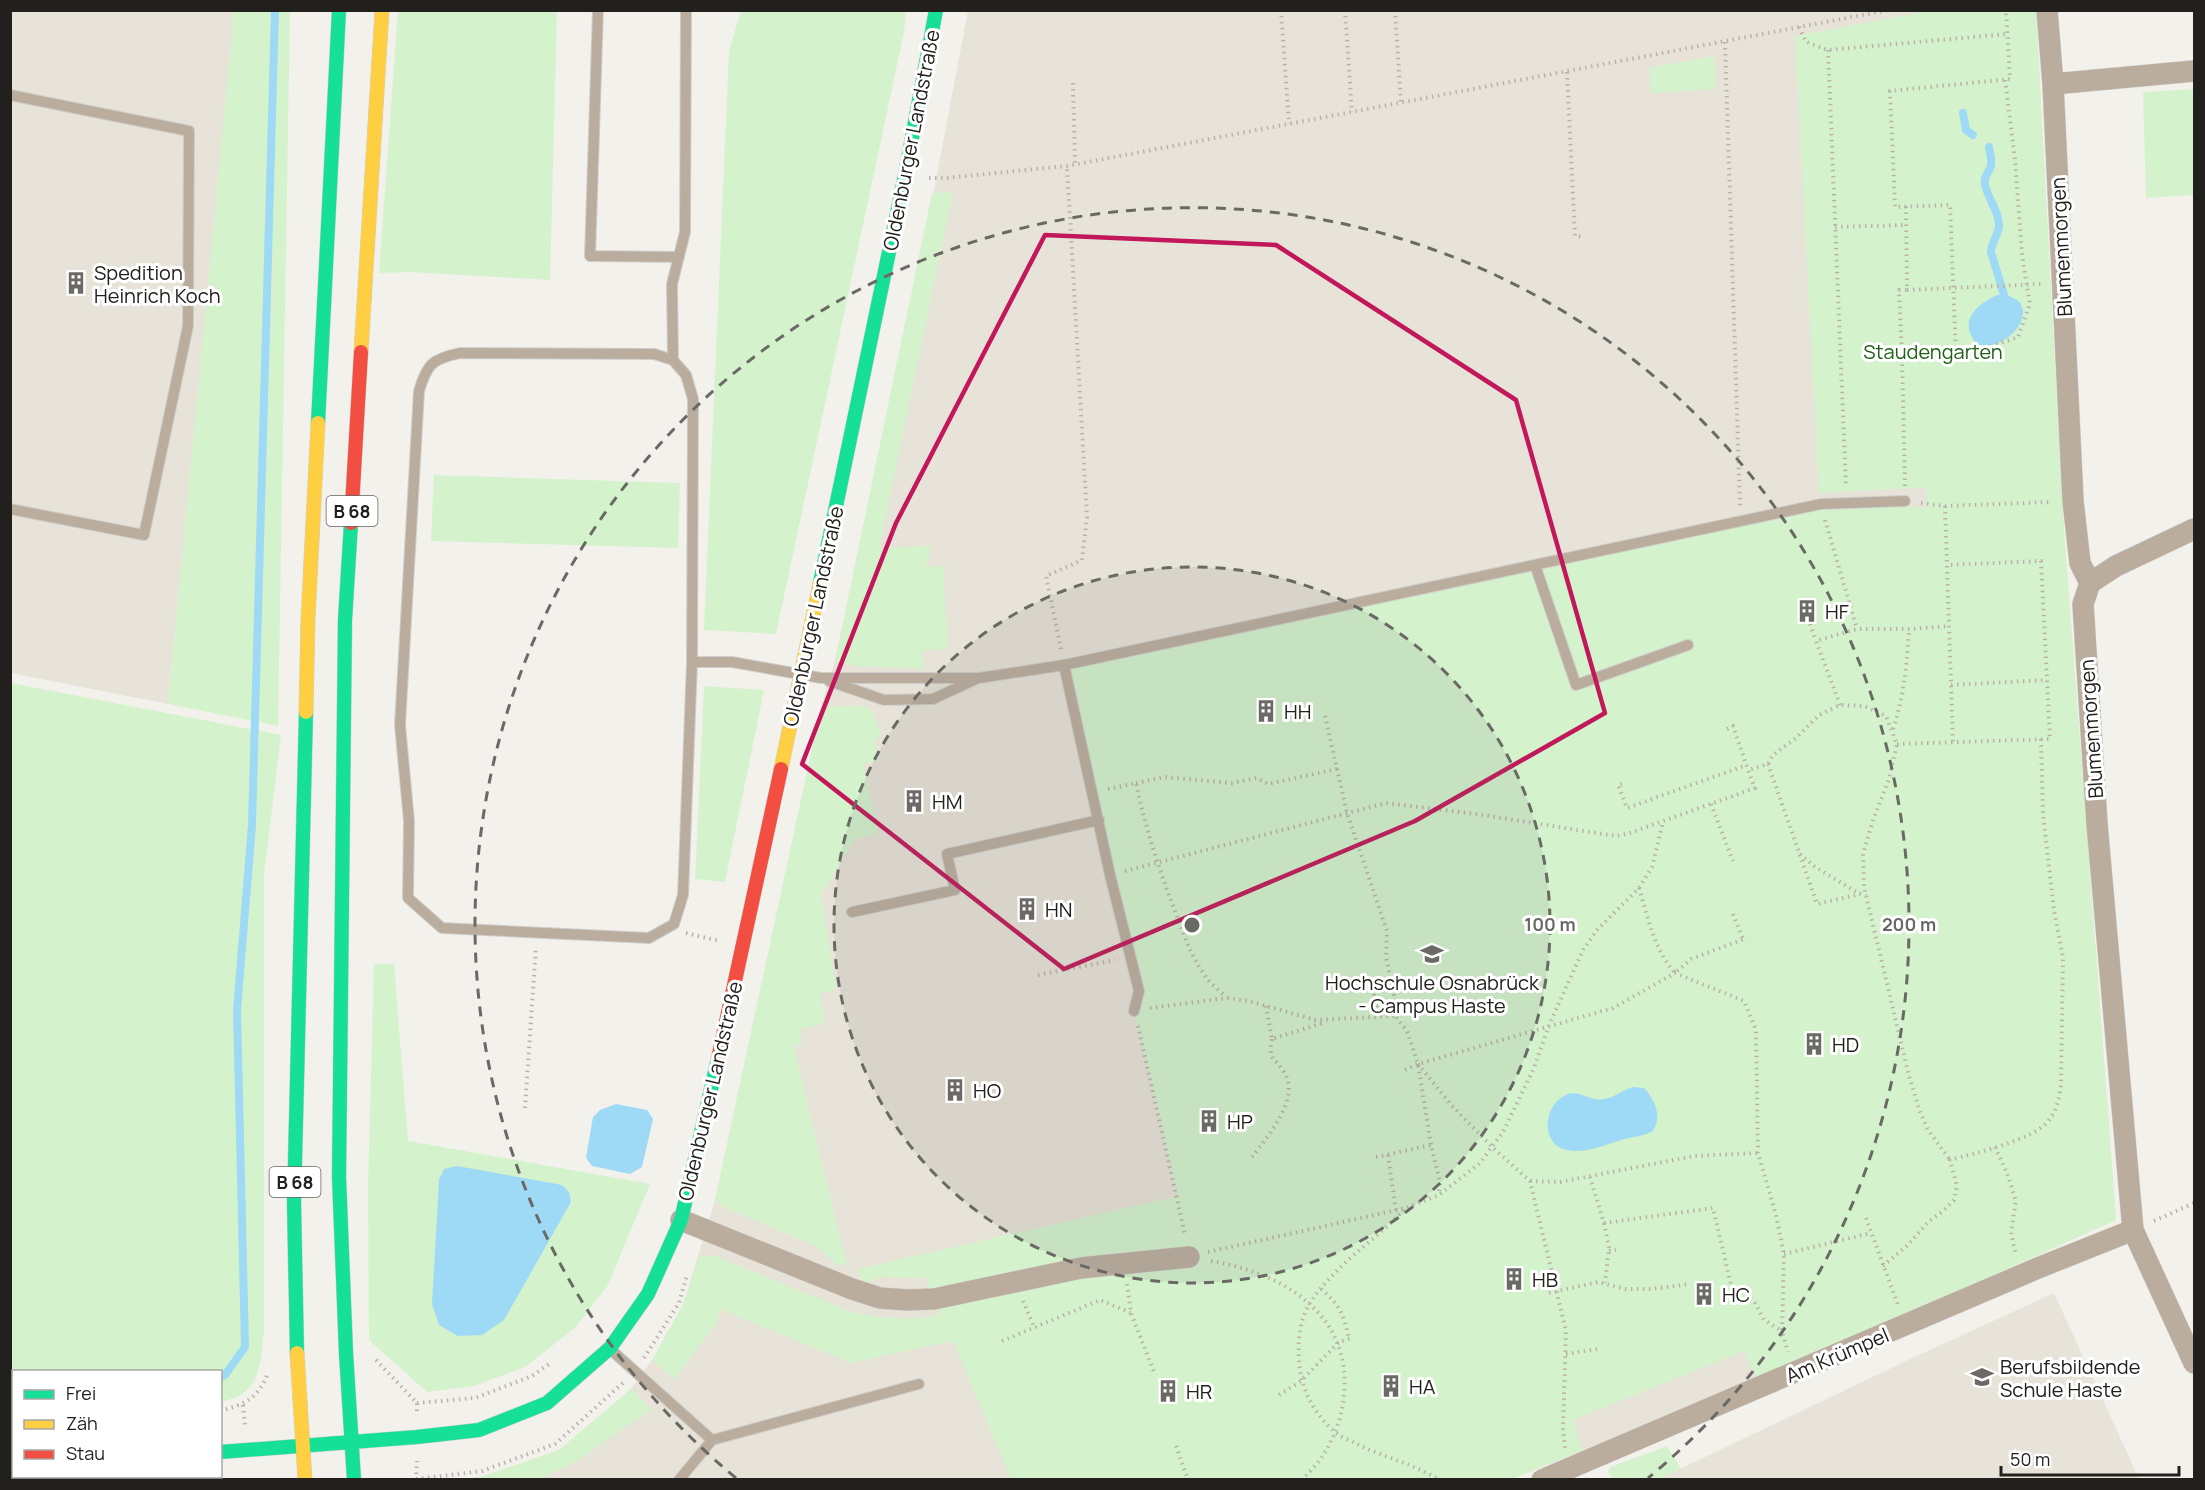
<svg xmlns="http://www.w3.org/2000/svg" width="2205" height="1490" font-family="Manrope,sans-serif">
  <rect width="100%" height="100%" fill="#f2f1ec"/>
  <path fill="#e7e3d8" d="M10,11h225l-67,693 -157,-31z
    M968,11h1068l27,506 53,703 -358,160 -246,99 -1049,1 21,-4 75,-26 72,-61 21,-29 31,-55 32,-105 106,-493 14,-46 91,-429z
    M2054,1293l85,186h-480l249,-119z"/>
  <path fill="#d4f3cd" d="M741,10l165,1 -2,21 -128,602 -72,-4 25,-579z
    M234,11h56l-12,715 -110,-22z
    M398,11h159l-7,269 -139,-8 -32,1z
    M1930,11h106l27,506 53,703 -358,160 -14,-29 -172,69 11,30 -71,29h-501l-58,-138 -102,22 -131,-54 -4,15 -42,55 -22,-19 31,-55 15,-47 5,-2h12l134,55c29,7 63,11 92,3l-16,-36 -46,-1 -8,5 -9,-2 -4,-11 320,-73 -44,-185 5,-20 -73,-323 749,-158 90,-4 21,2v-21l-107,6 -24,-457z
    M1714,56l2,33 -66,4v-25z
    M2194,89v106l-48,3 -3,-106z
    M953,192l-74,356 53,-2 -6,21 17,-1 5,83 -26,2 1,18 -67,-3 -21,-5 97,-468z
    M434,475l246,8 -2,65 -247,-7z
    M11,683l270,52 -17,140v456c-3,22 -2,53 -25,65 -6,3 -13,4 -18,6l-1,-30h-206v61h-3z
    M704,686l60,4 -39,192 -30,-3z
    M866,706l7,6 8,25 -7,2 5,21 -16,4 15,70 -23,5 -34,55 15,95 -16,5 5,29 -25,6 2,15 -9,1 54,220 -11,-1 -21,-18 -93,-40 -7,-6 106,-493z
    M374,964h20l14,177 242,43 -42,101 -33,43 -50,39 -51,19 -47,6 -58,-52 -1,-152z
    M631,1389l20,20 -74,52 -36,18h-78l21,-3 75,-26z
    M1667,1446l14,23 -22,10h-47l-4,-7 2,-5z"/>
  <path fill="#9edaf5" d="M1997,295c51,0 18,57 -19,50 -21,-22 -3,-40 19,-50z
    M1633,1087l11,1c11,12 19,29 8,44 -10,4 -20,5 -31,8 -17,5 -35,14 -54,10 -28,-5 -24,-47 1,-56 12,-4 23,8 36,5 10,-1 18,-9 29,-12z
    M616,1104l31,6 6,9 -11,48 -12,7 -38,-8 -6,-8 7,-41 7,-7z
    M457,1166l105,19 7,7 2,10 -67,118 -22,15 -24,1 -19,-11 -7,-21 7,-125 5,-10z"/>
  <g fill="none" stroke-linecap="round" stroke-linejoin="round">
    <path stroke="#9edaf5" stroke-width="8" d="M1963,113l3,17 7,5
      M1989,147c1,6 3,13 2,19 -2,7 -8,10 -6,18 2,14 14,26 14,41 0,10 -8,17 -8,27l13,43
      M220,1377l5,-2 20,-28 -8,-337 15,-185 23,-815
      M10,1419l4,-1"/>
    <g stroke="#d0cfcc" stroke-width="12">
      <path id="lane" d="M598,10l-8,246 89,1
        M10,95l179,36 -1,195 -44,209 -134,-26
        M673,360l-19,-6 -194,-1c-28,6 -33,11 -41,38l-19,334 9,96 -1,77 34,30 207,10 25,-14 9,-29 9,-233 1,-263 -7,-24 -13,-15 -1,-76 13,-52 1,-222
        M1535,565l41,120 112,-40
        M692,662h40l89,16h158l85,-13 757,-161 84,-3
        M1064,665l46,210 29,116 -5,20
        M829,681l55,19 49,-1 43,-20
        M852,912l103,-22 -8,-36 152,-34
        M610,1349l102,91
        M679,1480l33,-40 207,-56"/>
    </g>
    <g stroke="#d0cfcc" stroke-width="22">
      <path id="street" d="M2047,10l6,74 20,417 7,62 10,20 -7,21 14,220 36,406 61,133
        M2053,84l141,-13
        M2090,583l26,-17 78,-37
        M681,1220l171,69 28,9 28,2 26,-1 147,-31 108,-11
        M1542,1480l496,-212 95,-38"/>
    </g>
    <g stroke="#d0cfcc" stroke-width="15">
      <path id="fast" d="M318,423l21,-413
        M820,583l85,-408 31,-165
        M297,1353l-3,-150 12,-491
        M346,1353l8,127
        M346,1353l-7,-176 6,-557 6,-97
        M220,1452l197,-15 62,-7 68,-27 63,-55 38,-54 33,-74 37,-161
        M10,1475h4"/>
    </g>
    <g stroke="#d0cfcc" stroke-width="15">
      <path id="slow" d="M361,352l21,-342
        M306,712l2,-93 10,-196
        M781,769l39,-186
        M297,1353l8,127"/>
    </g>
    <g stroke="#d0cfcc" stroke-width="15">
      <path id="jam" d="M351,523l10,-171
        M718,1059l63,-290"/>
    </g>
    <path stroke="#bab2a9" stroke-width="4" stroke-dasharray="1.5 4.5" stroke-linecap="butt" d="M1281,10l8,114
      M1345,10l7,102
      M1395,10l6,93
      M1799,27l7,15 22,8 179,-16
      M1725,42l15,464
      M1828,50l18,437
      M1567,72l8,164 9,1
      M1073,83l2,81
      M929,178h17l121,-12 822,-156
      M1835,227l71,-2
      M1907,290l134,-6
      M1956,351c19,4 21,2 38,-6 8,-3 17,-5 24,-8l12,-33 -8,-49 -7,-95 -10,-81
      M1902,356l-3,-66h8l-1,-84
      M1905,486l-3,-130 54,-1 -6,-150 -55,2 -5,-116 120,-12 -4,-69
      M1921,503l24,3 106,-4
      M1945,506l8,237
      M1825,520l32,109
      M1810,624l6,17
      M1061,649l-15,-73 36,-16 5,-43 -20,-351
      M1951,685l96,-5
      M1840,705l-24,-64 41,-12h52l41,-3
      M1325,716l22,97 40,118 -1,26 10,48 -1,11 12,15 11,33 13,81 9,37 -1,13
      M1727,729l6,-3 14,41
      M1893,729c11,-33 14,-65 16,-100
      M1897,744l153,-5 -9,-178 -94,4
      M1768,764l49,140 43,-10 6,2
      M1136,783l29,-6 67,6 25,-5 11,6 69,-15
      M1622,784l-4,1 9,23 120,-43
      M1108,789l28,-6c9,44 23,86 39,128 8,21 15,44 29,63 5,9 15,16 22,23
      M1711,804l22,57
      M1800,854l15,13 45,27
      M1125,871l261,-68 90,11 140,22 11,-2 128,-46 -7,-18 20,-6 5,-9 23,-17 23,-23 21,-10 24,1 22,10 11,28 -8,35 -16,41 -10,34 1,33 45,189 10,33 9,21 22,30
      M1639,888c9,30 15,61 36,85l16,-14 56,-21
      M1733,914l10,25
      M686,933l33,8
      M1038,975l77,-15
      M1374,994l4,23
      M1266,1006l6,33 54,-17
      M1150,1008l77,-10 22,3 66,19 80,-4
      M1138,1026l47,209
      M1418,1064l35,43 40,41 37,33 36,150 -3,98 2,19
      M1405,1070l13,-6 195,-56 62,-35 69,28 12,29 2,123 18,62 8,39 -2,77 6,21
      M525,1108l11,-161
      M1995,1147l12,26 9,28 -5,31 5,24
      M1388,1155l8,56
      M1252,1157c15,-20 49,-58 32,-85 -10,-16 -16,-11 -12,-33
      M1376,1157l55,-12
      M1590,1177l14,46 109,-15 20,85 20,6 11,21 18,11
      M1530,1181l30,1 134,-26 64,-3
      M1404,1210c-30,31 -70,56 -94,93 -12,20 -13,45 -10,67 3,23 17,47 35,62 5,5 14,8 20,11 27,14 58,20 84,37
      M1866,1218l32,87
      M2154,1221l40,-18
      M1604,1223l5,24 -4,36
      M1609,1251l7,-1
      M1208,1252l198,-44 33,-13 41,-32 23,-31 31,-64 15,-43 34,-75 14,-20 42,-42 13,-21 11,-45
      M1784,1254l87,-21
      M1211,1261c71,12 141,52 133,134 -2,22 -9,42 -21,60 -5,9 -14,17 -21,25
      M1883,1266l26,-22 20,-23 13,-9 12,-12 3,-14 -7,-26c25,-7 85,-20 99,-40 8,-10 10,-22 12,-35l2,-128 -9,-46 -11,-97 -2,-75
      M1127,1284l4,29 23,59
      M1321,1289c19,16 23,26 28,50
      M1549,1293l49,-11 27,7h26l39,-5
      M1023,1301l11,26
      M1002,1341l98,-41 31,13
      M1566,1354l31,-5
      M644,1358l35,-55 8,-28
      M376,1360l41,43v8
      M1279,1395l22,-14 38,-39 13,-4
      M417,1403l58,-5 57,-22 17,-12
      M243,1405l2,20
      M220,1411c26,-7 38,-13 48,-38
      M10,1443l4,-1
      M1176,1446l12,34
      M416,1479l66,-8 73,-27 69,-62
      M416,1480l1,-19"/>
    <use href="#lane" stroke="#baad9e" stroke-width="10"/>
    <use href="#street" stroke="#baad9e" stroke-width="21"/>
    <use href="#fast" stroke="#16e098" stroke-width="14"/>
    <use href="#slow" stroke="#ffcf43" stroke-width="14"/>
    <use href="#jam" stroke="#f24e42" stroke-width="14"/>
  </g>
  <path fill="none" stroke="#c2185b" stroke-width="4.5" stroke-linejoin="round" d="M1045,235l231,10 240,155 89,313 -190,108 -351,148 -262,-205 94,-241z"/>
  <circle cx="1192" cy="925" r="358" fill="#6b6965" fill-opacity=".12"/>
  <g fill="none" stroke="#6b6965" stroke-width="3" stroke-dasharray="10 8">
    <circle cx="1192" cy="925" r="358"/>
    <path d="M736 1478A717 717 0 1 1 1648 1478"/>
  </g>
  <defs>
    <g id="building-bare" transform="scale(1.8)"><path d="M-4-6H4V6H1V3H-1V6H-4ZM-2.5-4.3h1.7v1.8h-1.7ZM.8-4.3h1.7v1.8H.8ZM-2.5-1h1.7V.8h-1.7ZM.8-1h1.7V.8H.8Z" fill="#6b6965" stroke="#fff" stroke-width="2.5" paint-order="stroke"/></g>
    <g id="university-bare" transform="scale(1.8)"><path d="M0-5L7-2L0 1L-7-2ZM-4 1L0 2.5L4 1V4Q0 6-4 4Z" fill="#6b6965" stroke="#fff" stroke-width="2.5" paint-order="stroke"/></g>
    <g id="school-bare" transform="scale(1.8)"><path d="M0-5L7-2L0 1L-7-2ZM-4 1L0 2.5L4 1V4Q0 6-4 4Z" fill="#6b6965" stroke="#fff" stroke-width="2.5" paint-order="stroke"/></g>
  </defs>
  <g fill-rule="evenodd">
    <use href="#building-bare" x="76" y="283"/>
    <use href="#building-bare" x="1807" y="611"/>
    <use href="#building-bare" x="1266" y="711"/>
    <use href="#building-bare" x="914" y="801"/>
    <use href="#building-bare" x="1027" y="909"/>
    <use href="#university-bare" x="1432" y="954"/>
    <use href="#building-bare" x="1814" y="1044"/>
    <use href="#building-bare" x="955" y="1090"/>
    <use href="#building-bare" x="1209" y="1121"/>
    <use href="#building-bare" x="1514" y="1279"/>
    <use href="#building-bare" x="1704" y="1294"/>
    <use href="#school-bare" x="1982" y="1377"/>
    <use href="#building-bare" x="1391" y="1386"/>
    <use href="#building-bare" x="1168" y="1391"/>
  </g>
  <g text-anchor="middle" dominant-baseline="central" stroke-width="6" stroke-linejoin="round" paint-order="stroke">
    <g fill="#fff" stroke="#646361" stroke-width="1.5">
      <rect x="326.5" y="496" width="51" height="30" rx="4.5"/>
      <rect x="269.5" y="1167" width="51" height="30" rx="4.5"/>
    </g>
    <g font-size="18" font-weight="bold" fill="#22201d">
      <text x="352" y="511">B 68</text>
      <text x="295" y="1182">B 68</text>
    </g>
    <g font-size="20" fill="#22201d" stroke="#fff">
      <text transform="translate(911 140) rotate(-79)">Oldenburger Landstraße</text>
      <text transform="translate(2061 247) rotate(-93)">Blumenmorgen</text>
      <text transform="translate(813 616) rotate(-78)">Oldenburger Landstraße</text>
      <text transform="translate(2091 729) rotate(-94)">Blumenmorgen</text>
      <text transform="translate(710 1091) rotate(-77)">Oldenburger Landstraße</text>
      <text transform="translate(1837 1355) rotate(-23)">Am Krümpel</text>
    </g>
    <g font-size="20" fill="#22201d" stroke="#fff" text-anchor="start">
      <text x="94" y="272">Spedition<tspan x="94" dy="23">Heinrich Koch</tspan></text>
      <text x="1825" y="611">HF</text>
      <text x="1284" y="711">HH</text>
      <text x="932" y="801">HM</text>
      <text x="1045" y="909">HN</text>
      <text x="1432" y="982" text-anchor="middle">Hochschule Osnabrück<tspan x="1432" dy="23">- Campus Haste</tspan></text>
      <text x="1832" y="1044">HD</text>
      <text x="973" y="1090">HO</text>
      <text x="1227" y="1121">HP</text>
      <text x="1532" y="1279">HB</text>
      <text x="1722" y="1294">HC</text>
      <text x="2000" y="1366">Berufsbildende<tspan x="2000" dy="23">Schule Haste</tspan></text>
      <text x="1409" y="1386">HA</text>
      <text x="1186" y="1391">HR</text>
    </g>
    <g font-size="20" fill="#206015" stroke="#fff">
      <text x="1933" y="351">Staudengarten</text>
    </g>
  </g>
  <circle cx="1192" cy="925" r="9" fill="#6b6965" stroke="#fff" stroke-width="3"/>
  <g font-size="18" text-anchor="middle" font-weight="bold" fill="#6b6965" stroke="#fff" stroke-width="6" stroke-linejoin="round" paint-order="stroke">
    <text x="1550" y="931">100 m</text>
    <text x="1909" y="931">200 m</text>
  </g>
  <rect width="2205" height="1490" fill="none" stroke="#22201d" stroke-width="24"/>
  <rect x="12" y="1370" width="210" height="108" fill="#ffffff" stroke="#a7a6a5" stroke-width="1.5"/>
  <rect x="24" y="1390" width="30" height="9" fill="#16e098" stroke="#a7a6a5" stroke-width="1.5"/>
  <text x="66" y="1400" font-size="18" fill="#22201d">Frei</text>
  <rect x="24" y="1420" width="30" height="9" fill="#ffcf43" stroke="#a7a6a5" stroke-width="1.5"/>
  <text x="66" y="1430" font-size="18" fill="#22201d">Zäh</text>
  <rect x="24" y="1450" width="30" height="9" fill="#f24e42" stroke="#a7a6a5" stroke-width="1.5"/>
  <text x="66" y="1460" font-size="18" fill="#22201d">Stau</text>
  <path d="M2001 1466v9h178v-9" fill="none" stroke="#22201d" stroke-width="3"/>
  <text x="2010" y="1466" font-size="18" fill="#22201d" stroke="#ffffff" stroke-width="4.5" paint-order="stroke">50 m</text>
</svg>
